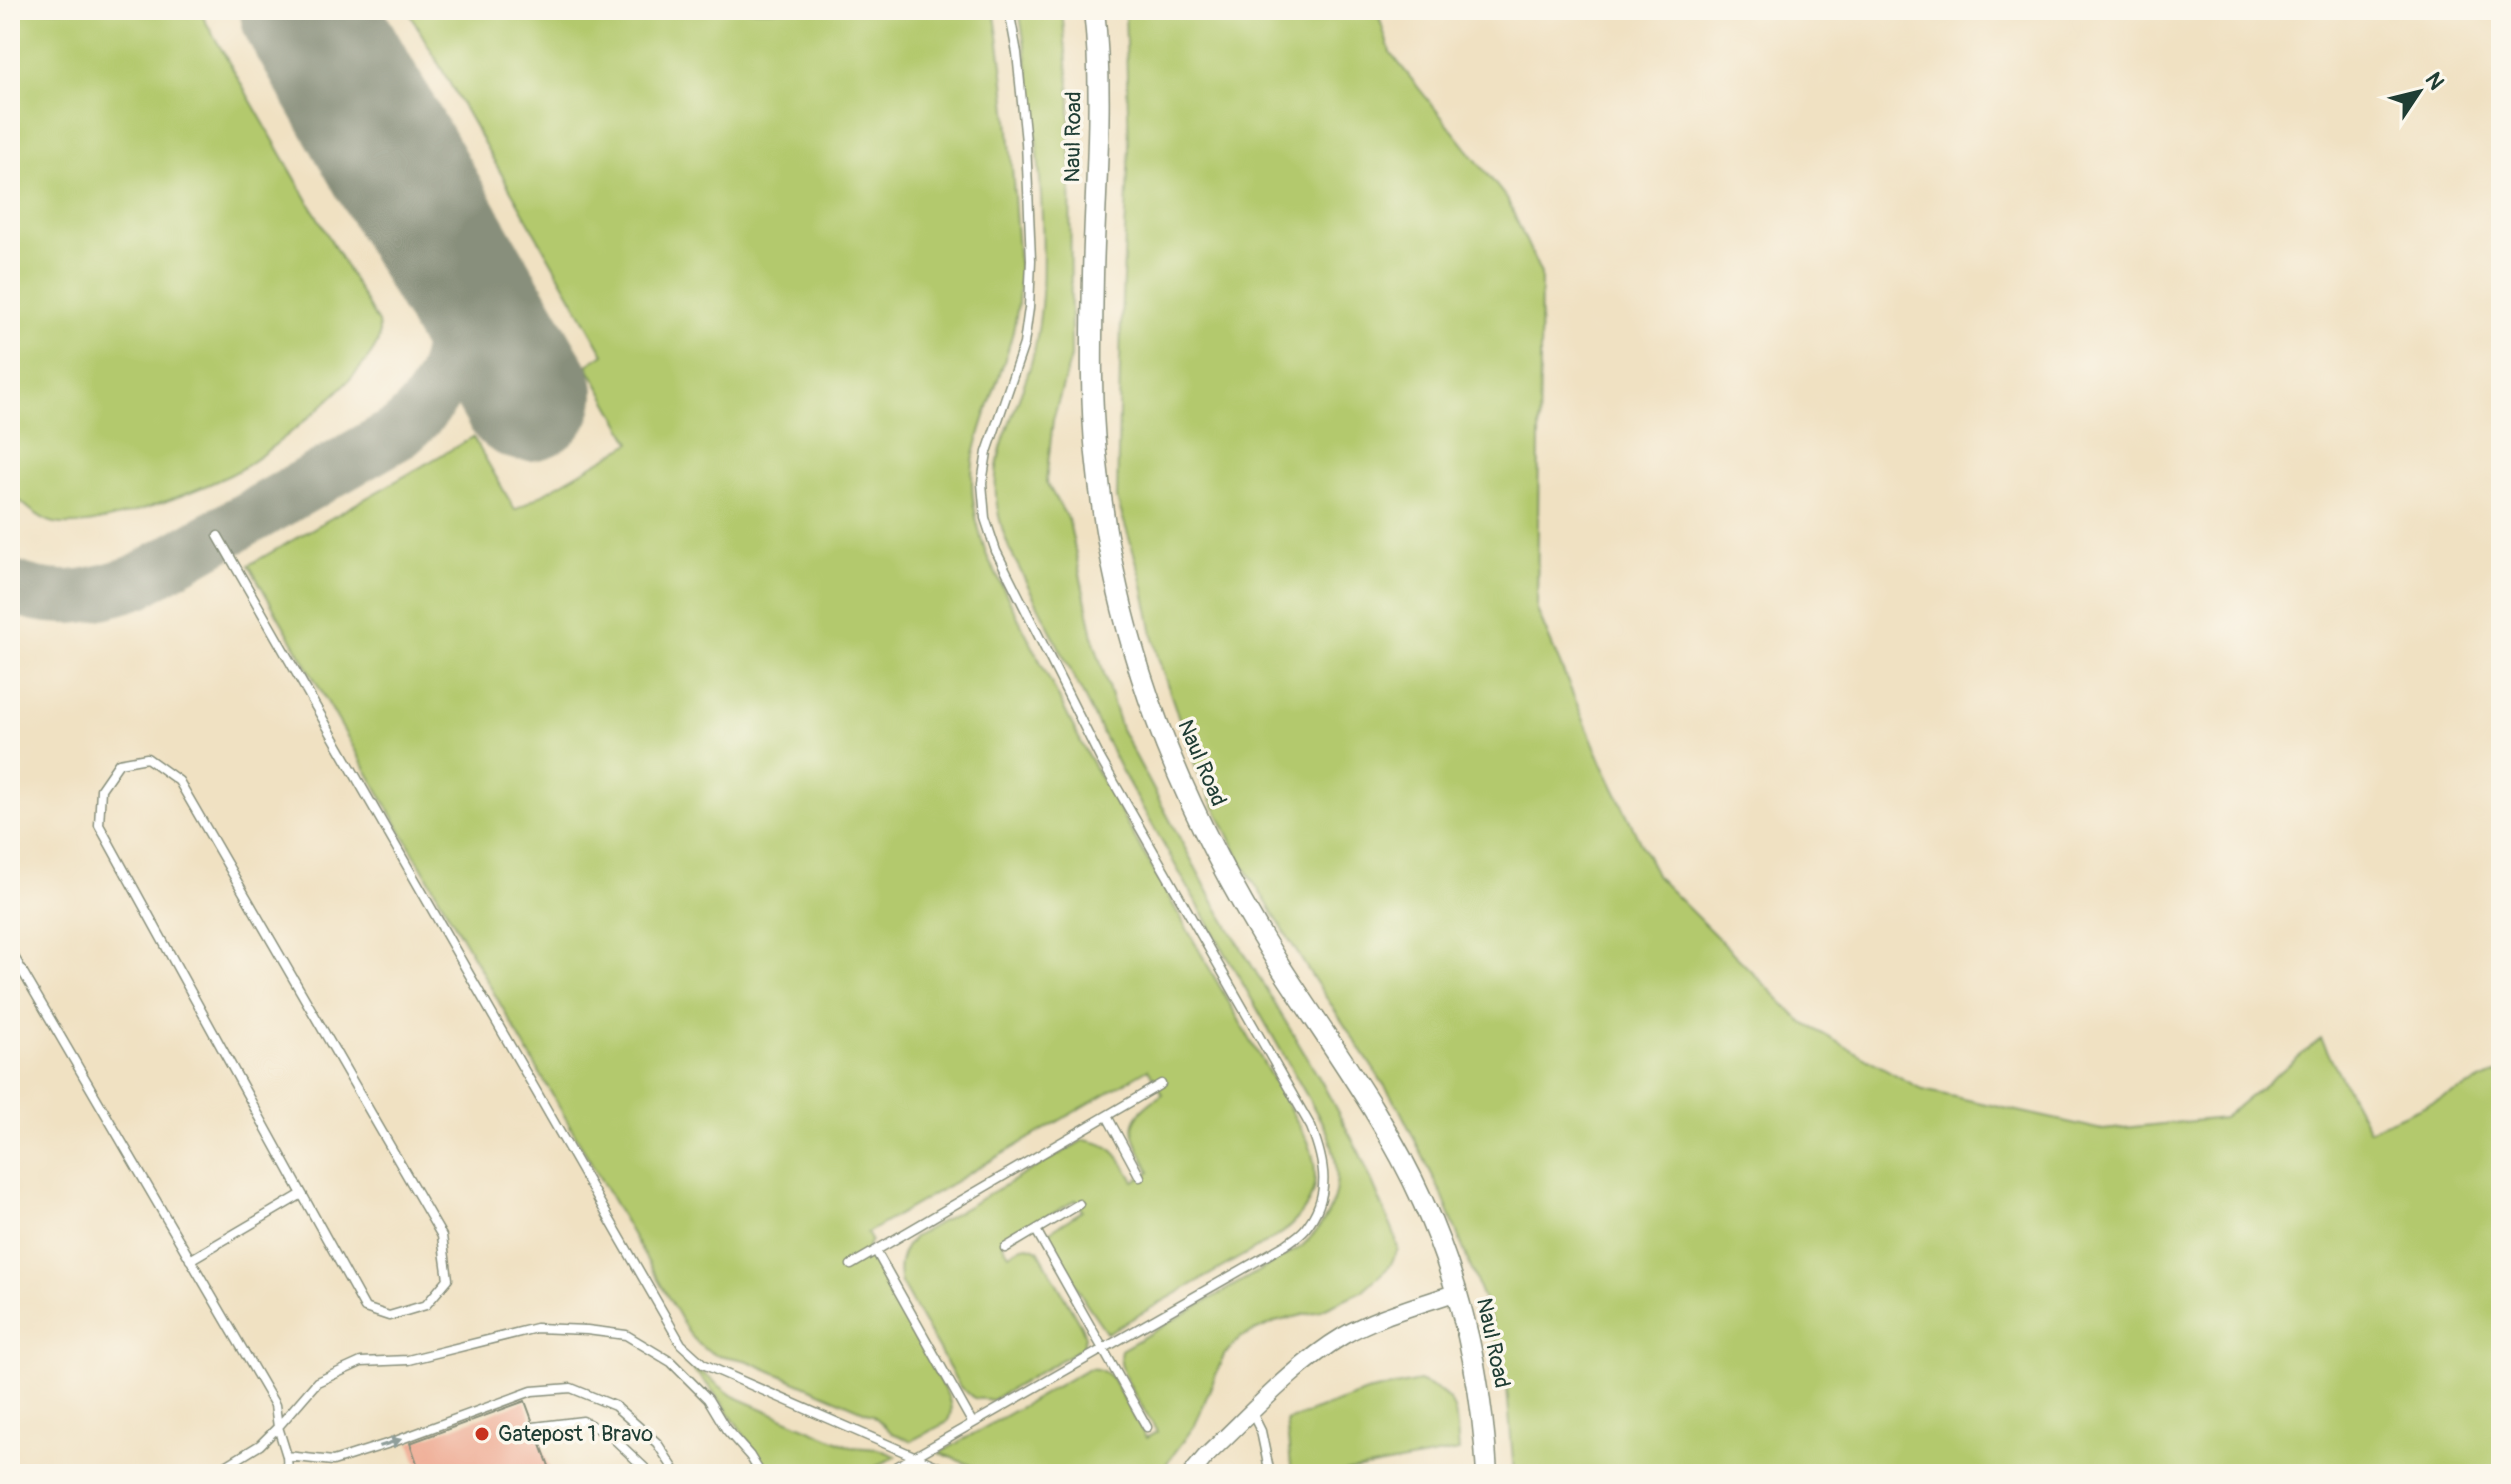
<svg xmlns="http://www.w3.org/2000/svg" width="2511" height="1484" font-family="Pangolin,sans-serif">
  <rect width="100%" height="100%" fill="#fbf7ec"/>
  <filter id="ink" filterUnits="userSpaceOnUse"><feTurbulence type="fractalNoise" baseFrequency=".0125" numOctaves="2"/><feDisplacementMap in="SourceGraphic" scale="16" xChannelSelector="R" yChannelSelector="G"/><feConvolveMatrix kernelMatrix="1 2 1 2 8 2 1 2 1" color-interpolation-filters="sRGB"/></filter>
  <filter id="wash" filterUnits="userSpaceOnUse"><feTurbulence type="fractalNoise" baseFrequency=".006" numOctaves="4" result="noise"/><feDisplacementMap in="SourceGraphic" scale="32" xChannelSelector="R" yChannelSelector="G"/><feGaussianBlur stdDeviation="1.8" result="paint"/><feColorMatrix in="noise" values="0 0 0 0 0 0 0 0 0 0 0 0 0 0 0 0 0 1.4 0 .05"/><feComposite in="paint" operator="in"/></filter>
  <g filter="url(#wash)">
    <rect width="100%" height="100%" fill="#f0e1c2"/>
    <path fill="#b3c96d" stroke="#698350" stroke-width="2" d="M10,10h189l179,313c1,6 2,12 0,18 -12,34 -115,118 -148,134 -39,18 -134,57 -175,48 -17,-4 -32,-20 -45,-31z
      M408,10h586c11,67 17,133 21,201 2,30 6,61 3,91 -5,50 -29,93 -41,141 -11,38 -3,77 10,113l99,196 222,389c15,39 6,67 -27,93l-174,99 -22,-32 -38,-68 35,-22 -6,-11 -74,43 7,11c11,-6 18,-12 29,-4l43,76 4,10 -2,11 -91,53 -18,-2 -14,-11 -59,-104c-5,-18 1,-33 13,-46l170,-97c31,4 35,16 50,41l16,-9c-18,-39 -31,-50 13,-78l-15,-25 -281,164 4,7 -5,10 82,146c3,10 5,18 -2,27l-35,18 -19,-8 -19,-18 -125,-54c-31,-8 -38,-1 -60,-29l-439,-767 224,-128 42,73 116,-67 -44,-78 17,-11z
      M1019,10h43l8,85 1,262 -18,63 -7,62 23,39 25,120 27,88 94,175 106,177 39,73 34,79 4,16 -8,17 -28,25 -43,20 -44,11 -34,15 -17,18 -29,70 -36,49h-167l-52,-21 147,-84c11,-2 17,2 25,9l34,60 11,-6c-10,-21 -42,-59 -36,-82l180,-103c37,-34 44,-68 27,-114l-207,-363 -112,-222c-31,-76 -2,-110 21,-181 7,-23 10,-48 12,-72 4,-95 -7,-192 -23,-285z
      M1125,10h252l13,42 117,147 34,75 -4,336 65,153 55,114 145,145 121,68 180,40 120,-12 98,-79 48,91 132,-58v402h-987l-7,-86 -19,-77 -46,-116 -44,-89 -90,-136 -66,-107 -45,-93 -39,-112 -17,-82 -24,-77 4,-178 8,-174z
      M685,1360l48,36 118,51 28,2 17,7 -34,18h-91c-30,-39 -48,-80 -87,-112z
      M1419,1381c43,18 35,28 40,70l-125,23h-42l-6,-53 80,-29z"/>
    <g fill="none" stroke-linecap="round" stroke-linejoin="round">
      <path stroke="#888f7b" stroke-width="54" d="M10,586c48,19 78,11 126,-4l264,-150c62,-52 55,-100 50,-173"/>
      <path stroke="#888f7b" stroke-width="134" d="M307,10l220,384"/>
    </g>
    <g id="blocks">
      <path fill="#efae97" d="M525,1401l7,19 -4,4 -1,5 4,4 6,1 15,40h-124l-2,-7 -8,-1 -8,-23z"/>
    </g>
  </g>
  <g filter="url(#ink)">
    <use href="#blocks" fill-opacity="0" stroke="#888f7b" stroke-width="2"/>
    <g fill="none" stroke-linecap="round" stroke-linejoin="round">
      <g stroke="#888f7b" stroke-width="11">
        <path id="service" d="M218,536l463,808 22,20 252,110
          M10,950l265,455 3,22 -18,18 -47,29
          M1107,1116l33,61
          M1036,1230l111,197
          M1005,1248l74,-44
          M876,1251l96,171
          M190,1260l112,-66 63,114 24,8 37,-11 22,-26 -6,-43 -263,-455 -32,-23 -28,5 -18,26 -2,36 203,369
          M851,1265l310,-181
          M1252,1413l9,18 9,43
          M534,1427l49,-6 28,15 40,38
          M287,1456l46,5 60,-19 139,-51 39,-3 44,18 42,37 20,31
          M288,1474l-1,-18 -9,-29 39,-45 44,-20 47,-2 128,-32 51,2 39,5 45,27 37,37 18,30 24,27 11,18
          M416,1474l5,-2
          M884,1474l401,-229c7,-5 15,-10 20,-16 27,-33 20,-67 6,-102l-211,-369 -104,-207 -11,-33 -3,-35 5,-31 37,-108 5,-36 2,-48 -5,-118 -9,-89 -8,-43"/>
      </g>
      <g stroke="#888f7b" stroke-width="19">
        <path id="minor" d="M1191,1474l14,-17c43,-40 88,-91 138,-121 34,-20 77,-31 114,-44"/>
      </g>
      <g stroke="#888f7b" stroke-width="23">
        <path id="tertiary" d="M1094,10c10,88 1,177 -1,265 -1,59 -3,120 3,179 7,75 22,149 45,221 32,101 81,198 137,288 50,78 107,154 145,239 39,86 59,178 64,272"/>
      </g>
      <use href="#service" stroke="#fff" stroke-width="8"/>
      <use href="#minor" stroke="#fff" stroke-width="16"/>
      <use href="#tertiary" stroke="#fff" stroke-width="20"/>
    </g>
    <defs><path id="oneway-solid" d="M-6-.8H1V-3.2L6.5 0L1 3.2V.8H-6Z" transform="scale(2)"/></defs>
    <use fill="#8f9e9a" href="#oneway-solid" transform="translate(390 1443) rotate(-18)"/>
  </g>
  <circle fill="#c8321e" stroke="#fbf7ec" stroke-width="3" cx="482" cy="1434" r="8"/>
  <g text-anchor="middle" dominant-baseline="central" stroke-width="7" stroke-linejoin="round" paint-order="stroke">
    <g font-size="22" fill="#1f3d34" stroke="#fbf7ec">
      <text transform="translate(1073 137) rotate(-89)">Naul Road</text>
      <text transform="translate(1202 763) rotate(67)">Naul Road</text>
      <text transform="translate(1493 1343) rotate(78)">Naul Road</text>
    </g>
    <g font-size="22" fill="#1f3d34" stroke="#fbf7ec" text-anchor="start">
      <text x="498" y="1434">Gatepost 1 Bravo</text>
    </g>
  </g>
  <rect width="2511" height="1484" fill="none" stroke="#fbf7ec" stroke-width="40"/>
  <g transform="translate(2419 92) rotate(55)" stroke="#fbf7ec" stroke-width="6" paint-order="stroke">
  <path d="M0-6L14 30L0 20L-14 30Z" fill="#1f3d34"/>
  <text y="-12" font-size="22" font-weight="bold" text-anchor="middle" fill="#1f3d34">N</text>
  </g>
</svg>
